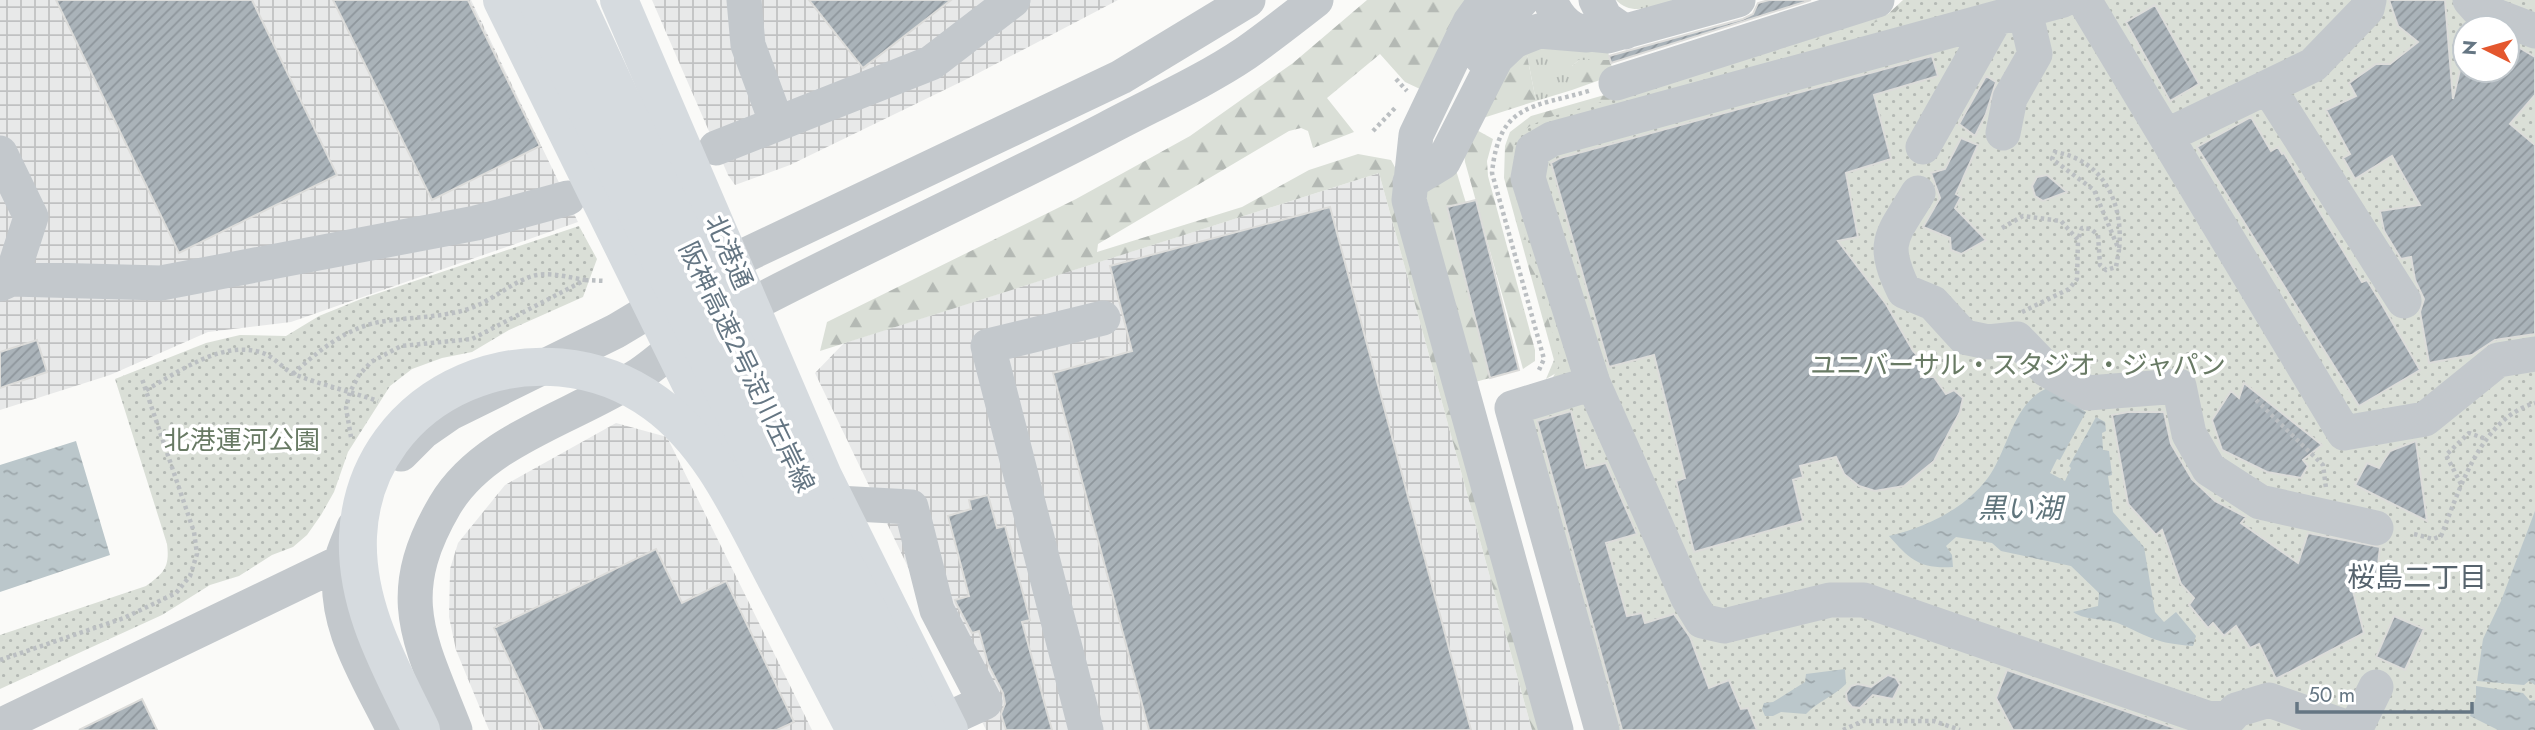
<svg xmlns="http://www.w3.org/2000/svg" width="2535" height="730" font-family="Jost,'Noto Sans JP',sans-serif">
  <defs>
    <pattern id="industrial-grid" width="8" height="8" patternUnits="userSpaceOnUse" patternTransform="scale(1.75)"><rect width="8" height="8" fill="#e8e9e9"/><path d="M0 4h8M4 0v8" fill="none" stroke="#c0c1c2"/></pattern>
    <pattern id="grass-tufts" width="24" height="20" patternUnits="userSpaceOnUse" patternTransform="scale(1.75)"><rect width="24" height="20" fill="#dadfd7"/><path d="M3 7l-1-3M5 7V3M7 7l1-3M15 17l-1-3M17 17v-4M19 17l1-3" fill="none" stroke="#b4b9b4"/></pattern>
    <pattern id="forest-firs" width="22" height="20" patternUnits="userSpaceOnUse" patternTransform="scale(1.75)"><rect width="22" height="20" fill="#dadfd7"/><path d="M5 1l3.5 6h-7zM16 11l3.5 6h-7z" fill="#b4b9b4"/></pattern>
    <pattern id="park-dots" width="8" height="8" patternUnits="userSpaceOnUse" patternTransform="scale(1.75)"><rect width="8" height="8" fill="#dadfd7"/><path d="M2 2h.1M6 6h.1" fill="none" stroke="#b4b9b4" stroke-width="1.8" stroke-linecap="round"/></pattern>
    <pattern id="water-ripples" width="26" height="14" patternUnits="userSpaceOnUse" patternTransform="scale(1.75)"><rect width="26" height="14" fill="#bbc7cb"/><path d="M2 4q2-2 4 0t4 0M15 11q2-2 4 0t4 0" fill="none" stroke="#9ca6aa"/></pattern>
    <pattern id="building-hatch" width="6" height="6" patternUnits="userSpaceOnUse" patternTransform="scale(1.75)"><rect width="6" height="6" fill="#aab3b9"/><path d="M-1 1l2-2M0 6l6-6M5 7l2-2" fill="none" stroke="#8e969c"/></pattern>
  </defs>
  <rect width="100%" height="100%" fill="#fafaf8"/>
  <path fill="url(#industrial-grid)" d="M0,0h471l107,222 -287,100 -83,10 -98,43 -110,35z
    M652,0h466l-149,78 -179,87 -55,20 -7,-10z
    M1379,173l153,557h-546l-171,-357 29,-30z
    M616,423l51,14 145,293h-323l-33,-80 -7,-33 1,-48 8,-26 47,-58z"/>
  <path fill="url(#grass-tufts)" d="M1616,0h58c-20,6 -42,17 -58,0z
    M1525,45l82,2 3,13h-31l-7,6v24l-36,11z"/>
  <path fill="url(#forest-firs)" d="M1367,0h99l-46,89 -15,-7 -25,-28 -53,44 27,34 -41,16 -5,-17 -7,-3 -12,3 -191,113 -1,8 145,-45 67,-37 49,-16 33,6 6,11 146,559h-11l-153,-557 -559,178 7,-29 249,-123 114,-63 103,-73z
    M1903,0h14l-347,354 -12,18 -12,7 8,-19 -50,-182 1,-32 5,-14 21,-16 357,-102z
    M1525,45l11,56 -53,17 20,-54z
    M1579,60h31l4,15 -42,15v-24z
    M1473,128l20,11 -6,22 1,15 47,174v11l-12,8 -58,-207 -1,-9z
    M1455,167l11,36 -19,5 43,170 -15,4 -51,-193z"/>
  <path fill="url(#park-dots)" fill-rule="evenodd" d="M1906,0h629v730h-943l-91,-326 49,-21 11,-21c-11,-40 -59,-184 -47,-216 7,-18 19,-22 36,-29l333,-97 12,-7zM2465,28h42v42h-42z
    M579,226l18,33 -14,38 -74,33 -37,22 -30,6 -30,11 -22,17 -42,66 -14,40 -13,23 -14,20 -14,12 -21,8 -33,21 -29,9 -48,30 -162,74v-54l146,-49c18,-13 24,-19 21,-42l-52,-165 91,-36 34,-8 46,1 33,-20 42,-17z"/>
  <path fill="url(#water-ripples)" d="M2050,387l36,25 -26,48 -3,-1 -7,14 15,8 6,-13 -2,-2 27,-49 9,5 1,9 -4,2 1,17 6,1 3,24 -4,1 5,36 31,35 11,65 9,10 12,-10 20,24 -3,10c-38,-3 -41,-8 -73,-22 -15,-7 -32,-2 -47,-12l25,-6 1,-13 -28,-27 -70,-15 -9,-8 -36,-6 -10,9 6,9 1,12c-33,2 -43,-7 -64,-31 37,-9 74,-26 98,-57 22,-29 25,-78 63,-92z
    M76,441l34,114 -110,37v-127z
    M2535,511v174l-6,-4 -5,4 -47,-4 6,-42 18,-38z
    M1845,669l1,15c-13,13 -28,17 -40,30l-25,-2 -8,4h-8l-3,-7 2,-6 9,-1 32,-20 1,-8z
    M2476,686l47,7 7,8 5,-1v30h-37l-28,-14 6,-19z"/>
  <path fill="url(#building-hatch)" stroke="#dcdcda" stroke-width="2" d="M56,0h196l85,175 -158,78z
    M333,0h135l72,146 -108,54z
    M809,0h142l-88,68z
    M1769,0h42l-200,63 -2,-7 134,-37 10,-5 5,-11z
    M2389,0h56l8,99 7,-29h47v-17l6,-9 22,13v38l-25,29 25,21v189l-40,6 -23,15 -43,8 -9,-51 4,-13 -9,-19 -4,-23 -10,2 -17,-28 -4,-20 40,-6 -28,-49 -37,23 -12,-21 7,-4 -24,-44 30,-14 -7,-13 27,-19h14l28,-22 -20,-16z
    M2155,5l44,79 -29,17 -44,-79z
    M1932,56l6,20 -64,19 17,64 -45,14 12,64 -20,4 48,63 27,47 7,7 1,19h13l12,17 8,-4 9,8 -3,14 -26,49 -30,25 -29,5 -16,-5 -15,-12 -8,-17 -36,9 3,11 -10,3 10,41 -109,31 -18,-71 9,-3 -31,-123 -45,12 -58,-204 9,-5z
    M1986,76l10,6 -10,32 -11,22 -16,-12z
    M2251,117l20,34 7,-4 4,7 2,-1 78,129 5,-2 13,21 40,69 -61,36 -162,-259z
    M1961,138l17,7 -22,49 5,3 -6,11 31,32 -25,14 -10,-4 -1,-12 -27,-11 17,-29 -9,-25 14,-4z
    M2047,175l20,17 -24,9 -8,-5 -3,-10 5,-9z
    M1476,200l43,170 -29,8 -43,-171z
    M1330,207l141,523h-322l-96,-357 79,-22 -22,-85z
    M37,340l10,32 -47,16v-36z
    M2244,383l78,62 -19,15 5,6 -7,12 -34,-6 -45,-22 -10,-30 19,-29 8,7z
    M1571,411l15,57 20,-5 31,71 -31,9 21,73 15,-3 3,10 29,-9 16,23 19,51 20,-8 12,29 7,-1 9,22h-135l-85,-309z
    M2128,412h36l7,32 21,35 23,22 31,16 -5,6 57,40 10,-30 72,14 -4,36 -26,-3 14,53 -88,46 -17,-35 -9,4 -14,-22 -12,10 -11,-13 -5,5 -19,-23 5,-7 -13,-14 -19,-54 -6,5 -28,-31 -16,-89z
    M2416,441l11,80 -72,-36 12,-22 12,5 11,-17z
    M988,495l9,33 8,-2 25,94 -8,2 30,108h-46l-5,-16 4,-10 -2,-11 -15,-29 -9,-33 -7,2 -16,-30 -1,-3 14,-4 -21,-80 23,-7 -2,-9z
    M656,549l26,54 44,-22 68,141 -17,8h-234l-49,-102z
    M2394,616l30,13 -19,41 -29,-13z
    M2007,670l173,60h-167l-17,-32z
    M1888,675l8,3 4,7 -7,14 -20,-4 -13,13 -8,-1 -5,-6 -1,-8 5,-7 7,-2 13,3z
    M142,699l15,31h-78z"/>
  <g fill="none" stroke-linecap="round" stroke-linejoin="round">
    <path stroke="#bbbfc2" stroke-width="4.5" stroke-dasharray="3.5 3.5" stroke-linecap="butt" d="M1396,79l11,12
      M1373,131l23,-24
      M2002,228l21,-12 38,5 17,19 4,-12 9,1 7,6 2,30 6,5 10,-3 3,-17 -25,-60 -42,-31 3,-7c49,8 69,52 64,98
      M585,280l21,1
      M2022,312l47,-23 8,-10 1,-39
      M1539,370l5,-11 -52,-186c7,-71 41,-65 100,-83
      M293,374c25,-23 52,-45 86,-52 29,-5 58,-4 86,-12 24,-7 40,-23 62,-32 17,-8 40,-1 58,2l-113,59 -71,7 -30,16 -12,13 -9,17 -4,16 5,29
      M146,390c33,-18 74,-49 114,-38 15,4 23,18 36,23 27,10 55,17 82,26
      M2256,400l67,65 3,23
      M2461,484l-15,-29 23,-22 17,6
      M2414,534l19,5 8,-3c19,-47 39,-117 94,-133
      M0,660l124,-42 52,-25 14,-17 7,-22 -3,-22 -52,-153
      M1843,730l20,-9h71l26,9"/>
    <path stroke="#c3c8cc" stroke-width="35" d="M744,0l4,45 29,79
      M1486,0l-16,22 -54,113 -7,65 147,530
      M1550,0c11,28 29,35 58,36l130,-36
      M1596,0l9,18 20,14
      M2063,0l-511,139 -19,11 -5,28 65,205 95,215 14,23 22,5 106,-26h34l346,119 20,-2 6,-7 33,-10 85,30
      M2084,0l260,433 81,-14 73,-59 37,-6
      M2470,0l8,9 57,22
      M1482,58l22,-39 18,-19
      M1616,83l261,-83
      M2268,87l136,214
      M2003,133l7,-35 25,-44 -10,-43
      M2166,136l147,-71 54,-56 2,-9
      M1923,147l72,-128
      M716,148l215,-85 82,-63
      M0,153l31,64 -20,62
      M1410,182l33,-20 53,-104 18,-17 25,-10 48,4
      M1918,193c-26,44 -38,48 -14,98l29,12 31,34 24,5 29,-3 30,31 41,23 91,-7 10,48 20,35 51,33 116,26
      M0,284l11,-5 150,4 315,-60 92,-25
      M1593,383l-81,25 90,322
      M401,454l23,-23 26,-18 166,-82 117,-70 388,-184 127,-77
      M837,503l74,4 26,103 48,92 -41,19
      M354,527c-4,11 -11,24 -13,36 -10,60 28,115 53,167
      M0,726l341,-164
      M455,730c-35,-90 -64,-133 -10,-225 39,-66 130,-88 191,-128 13,-8 23,-18 36,-26 25,-17 54,-33 81,-47 117,-61 238,-115 355,-176 45,-24 95,-46 138,-75 24,-17 47,-35 70,-53
      M1086,730l-98,-384 115,-28
      M2355,730l21,-43"/>
    <path stroke="#d6dbdf" stroke-width="38" d="M502,0l240,488
      M619,0l204,476 126,254"/>
    <path stroke="#d6dbdf" stroke-width="38" d="M537,0l35,79 316,651
      M575,0l141,305 211,425
      M421,730c-30,-62 -66,-123 -63,-194 7,-148 181,-217 297,-133 57,41 87,112 119,172 27,52 54,104 81,155"/>
  </g>
  <g text-anchor="middle" dominant-baseline="central" stroke-width="7" stroke-linejoin="round" paint-order="stroke">
    <g font-size="26" fill="#657683" stroke="#fff">
      <text transform="translate(729 252) rotate(66)">北港通</text>
      <text transform="translate(747 367) rotate(64)">阪神高速2号淀川左岸線</text>
    </g>
    <g font-size="26" fill="#687a64" stroke="#fff">
      <text x="2018" y="365">ユニバーサル・スタジオ・ジャパン</text>
      <text x="242" y="440">北港運河公園</text>
    </g>
    <g font-size="28" font-style="italic" fill="#60757c" stroke="#fff">
      <text x="2020" y="508">黒い湖</text>
    </g>
    <g font-size="28" fill="#57646e" stroke="#fff">
      <text x="2417" y="577">桜島二丁目</text>
    </g>
  </g>
  <g transform="translate(2486 49) rotate(275)"><circle r="33" fill="#ffffff" stroke="#c1c8cd" stroke-width="2"/>
  <path d="M0-5L12 26L0 18L-12 26Z" fill="#e4572e"/>
  <text y="-10" font-size="19" font-weight="bold" text-anchor="middle" fill="#657683">N</text>
  </g>
  <path d="M2297 702v10h175v-10" fill="none" stroke="#657683" stroke-width="3.5"/>
  <text x="2308" y="702" font-size="21" fill="#657683" stroke="#ffffff" stroke-width="5" paint-order="stroke">50 m</text>
</svg>
